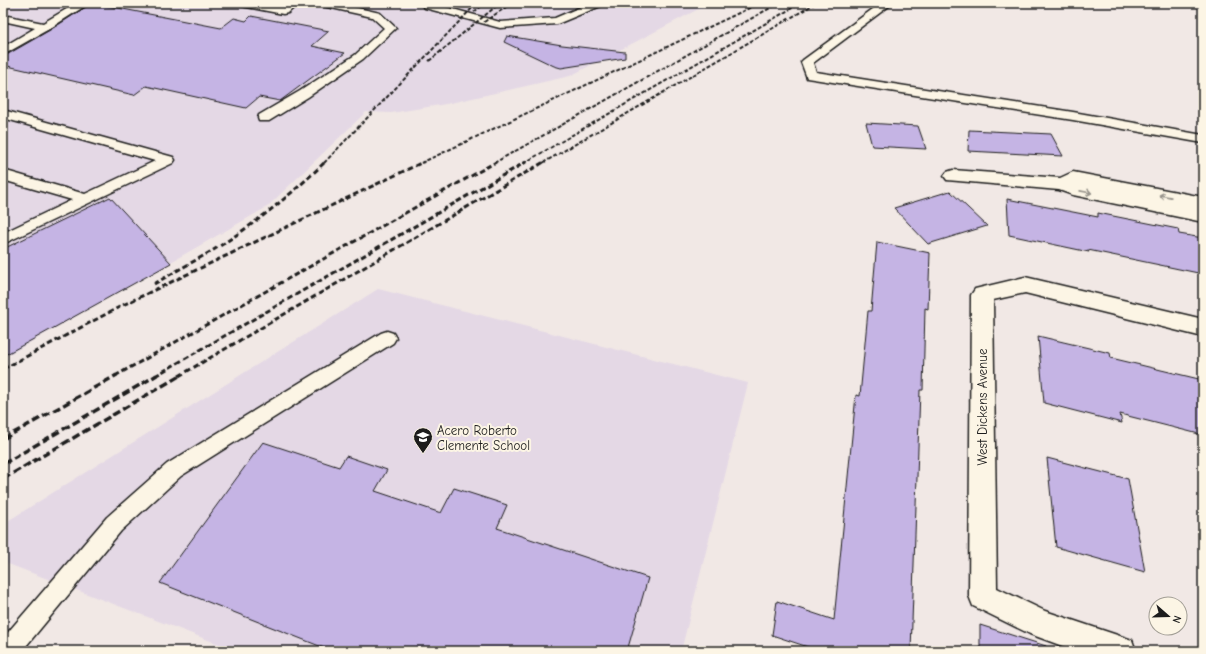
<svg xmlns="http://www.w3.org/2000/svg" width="1206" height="654" font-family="'Comic Neue',sans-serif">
  <rect width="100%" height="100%" fill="#f1e8e5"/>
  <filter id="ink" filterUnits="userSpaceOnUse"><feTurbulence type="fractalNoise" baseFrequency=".025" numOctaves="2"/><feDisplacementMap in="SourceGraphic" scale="8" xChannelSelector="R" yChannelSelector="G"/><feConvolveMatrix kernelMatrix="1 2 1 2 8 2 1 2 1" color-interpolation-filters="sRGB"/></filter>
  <g filter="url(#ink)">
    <path fill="#e4d8e5" d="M3,3h274l8,1 1,-1h424l-140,73 -124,28 -55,9 -25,-1 -99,95 -264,151z
      M378,289l370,94 -67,268h-444l-234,-89v-38z"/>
    <path fill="#c5b4e4" stroke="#1c1c1c" d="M92,3l129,25 13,-10 12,3 5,-5 78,15 -17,15 33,7 -65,48 -21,-4 -13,11 -100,-22 -12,9 -131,-30v-8l47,-27z
      M507,36l55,9 63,7v6l-64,10 -7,-2 -50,-24z
      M866,123l52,3 8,23 -54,-3z
      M969,130l82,4 12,22 -95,-5z
      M950,191l37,35 -59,18 -34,-36z
      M110,197l61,66 -168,93v-107z
      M1007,199l91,18v-4l80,16 1,5 24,4v36l-115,-24 1,2 -80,-17z
      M877,242l53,11 -2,56 -3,-1 -2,82h-3l-9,261h-91l-48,-16 5,-34 57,19 22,-225 4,1 8,-85h3z
      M1038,336l72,17 1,5 92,22v55l-83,-21 2,9 -78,-20z
      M263,442l76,25 7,-11 41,14 -12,21 66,22 13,-25 53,17 -10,23 151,50 -21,73h-295l-172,-68z
      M1047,458l81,21 17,93 -89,-25z
      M980,625l66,21v5h-66z"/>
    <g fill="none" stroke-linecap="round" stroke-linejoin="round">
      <g stroke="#1c1c1c" stroke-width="3">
        <path id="service" d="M60,3h21l4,3 -36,23 -46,26v-8l32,-19 -32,-7v-6l40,8 27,-16 -9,-2z
          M317,3h19l44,10 16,15 -33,31 -55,38 -39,24h-10l-1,-3 1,-3 41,-24 55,-36 29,-27 -12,-11 -54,-12z
          M419,3h12l69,19 55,-4 35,-15h14l-1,2 -46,19 -57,4 -75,-20z
          M881,3h12l-80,60 3,9 257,40 130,23v8l-130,-23 -266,-42 -6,-16 2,-2z
          M3,110l170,47 2,3 -2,3 -170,81v-11l69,-33 -69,-20v-10l82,24 70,-33 -152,-43z
          M387,331l6,2 3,5 -3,5 -212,133 -60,55 -99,120h-19v-13l104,-121 60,-53 214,-131z"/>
      </g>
      <g stroke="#1c1c1c" stroke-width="3">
        <path id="minor" d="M239,3h29l12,2 3,-2h16l-11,10 -5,1 -42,-8z
          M953,170l107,8 13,-6 130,25v25l-130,-27 -14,-5 -112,-10 -3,-4 3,-4z
          M1025,277l178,42v18l-178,-44 -32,7 4,288 48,23 87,29 4,11h-60l-46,-17 -57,-28 -4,-10 2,-301 4,-6z
          M3,636l12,4 4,11h-16z"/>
      </g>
      <use href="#service" fill="#fcf5e5" fill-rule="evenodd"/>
      <use href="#minor" fill="#fcf5e5" fill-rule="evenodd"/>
      <path stroke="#1c1c1c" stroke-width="2" stroke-dasharray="4 2" stroke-linecap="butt" d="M474,12l11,-9
        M484,22l28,-19
        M429,61l71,-58
        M324,163l153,-160
        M421,163l339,-160
        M494,163l285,-160
        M524,163l277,-160
        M543,163l273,-160"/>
      <path stroke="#1c1c1c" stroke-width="3" stroke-dasharray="5.5 3" stroke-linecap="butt" d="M154,284c20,-12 41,-23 61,-35 40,-25 76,-54 110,-87
        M3,369l122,-65 298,-142
        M115,376l381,-214
        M155,376l371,-214
        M179,376l365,-214"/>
      <path stroke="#1c1c1c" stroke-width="3.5" stroke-dasharray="8 3.5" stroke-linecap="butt" d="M3,439l114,-64
        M3,464l154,-89
        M3,479l178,-104"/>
    </g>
    <defs><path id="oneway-shaft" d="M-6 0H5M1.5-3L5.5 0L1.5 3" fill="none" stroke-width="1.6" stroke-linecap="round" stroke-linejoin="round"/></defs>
    <g stroke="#97938b">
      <use href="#oneway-shaft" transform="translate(1086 192) rotate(11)"/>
      <use href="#oneway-shaft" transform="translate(1165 196) rotate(-169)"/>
    </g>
  </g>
  <defs>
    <g id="school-pin" transform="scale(1)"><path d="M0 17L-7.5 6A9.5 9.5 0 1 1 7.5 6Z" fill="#1c1c1c" stroke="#fcf5e5"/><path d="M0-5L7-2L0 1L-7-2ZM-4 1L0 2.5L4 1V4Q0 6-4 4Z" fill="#fff"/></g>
  </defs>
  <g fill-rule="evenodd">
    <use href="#school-pin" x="423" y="437"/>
  </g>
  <g text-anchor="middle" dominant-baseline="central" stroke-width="4" stroke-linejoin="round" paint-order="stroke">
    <g font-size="13" fill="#1c1c1c" stroke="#fcf5e5">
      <text transform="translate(982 407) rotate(-90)">West Dickens Avenue</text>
    </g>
    <g font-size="13" fill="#1c1c1c" stroke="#fcf5e5" text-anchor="start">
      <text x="437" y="430">Acero Roberto<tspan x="437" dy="15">Clemente School</tspan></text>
    </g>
  </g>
  <rect width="1206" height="654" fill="none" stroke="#fcf5e5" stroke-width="16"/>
  <rect x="8" y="8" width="1190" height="638" fill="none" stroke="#1c1c1c" stroke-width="1.5" filter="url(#ink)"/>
  <g transform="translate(1168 616) rotate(110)"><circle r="19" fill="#fcf5e5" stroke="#a29e95"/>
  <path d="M0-3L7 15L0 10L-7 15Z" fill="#1c1c1c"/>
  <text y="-6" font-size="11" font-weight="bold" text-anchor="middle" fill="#1c1c1c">N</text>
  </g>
</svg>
